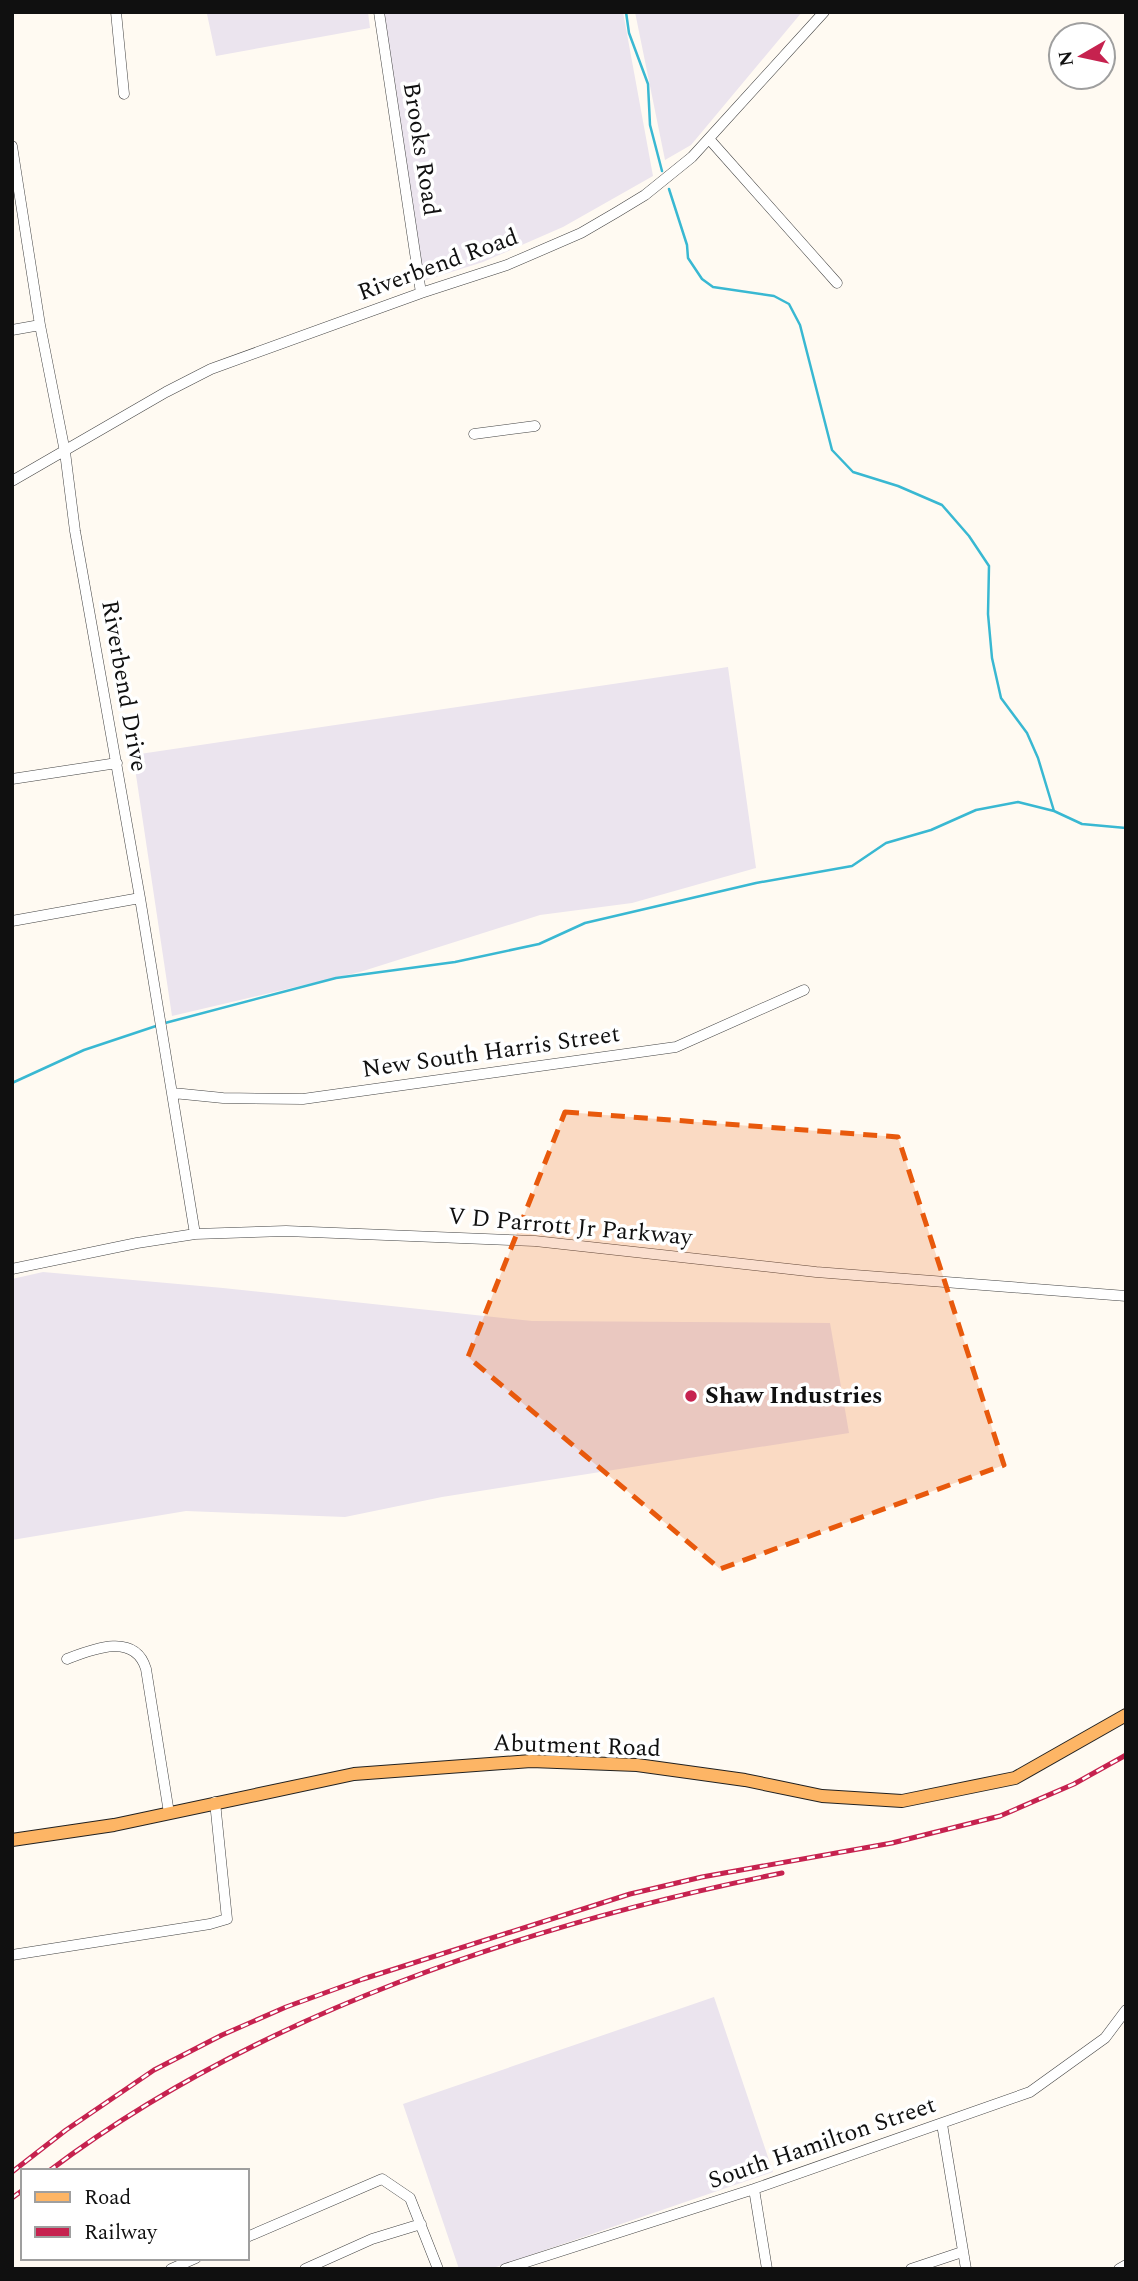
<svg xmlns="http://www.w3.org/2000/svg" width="1138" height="2281" font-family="Spectral,serif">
  <rect width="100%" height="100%" fill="#fffaf2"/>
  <path fill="#ebe4ee" d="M213,12h155l2,16 -154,28 -9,-42z
    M381,12h242l30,164 -90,51 -80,35 -60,19z
    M635,12h167l-111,133 -26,15z
    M728,667l28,201 -124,35 -92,12 -180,57 -188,44 -39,-261z
    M43,1272l180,16 309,33 298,2 19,110 -407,64 -97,20 -159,-6 -174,29v-261z
    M714,1997l59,175 -283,97h-31l-56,-165z"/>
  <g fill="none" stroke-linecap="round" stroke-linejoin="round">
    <path stroke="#39b8d2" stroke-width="2.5" d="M626,12l3,21 19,51 2,41 12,46
      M669,189l18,56 1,13 14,21 11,8 61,9 15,8 11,21 32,125 21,22 45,14 44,19 27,31 20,30 -1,48 4,44 9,40 26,35 11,25 16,53
      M165,1023l171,-45 119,-16 84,-18 46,-21 171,-40 96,-17 34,-23 45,-13 45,-20 42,-8 36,9 28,13 44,4
      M12,1083l72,-33 75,-25"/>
    <g stroke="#434343" stroke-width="11">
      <path id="minor" d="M116,12l8,82
        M379,12l42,281
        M710,140l127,143
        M12,146l28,179 25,127 10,79 65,367 55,336
        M12,330l28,-5
        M474,434l61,-8
        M12,481l154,-89 45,-23 210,-76 86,-28 74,-32 36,-21 28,-17 47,-38 132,-145
        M12,779l105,-16
        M12,921l128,-23
        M173,1093l50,5 80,1 373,-52 128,-57
        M12,1269l125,-26 58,-9 91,-3 249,10 281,31 310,24
        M67,1659c26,-10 68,-27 79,10l23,144
        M12,1955l198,-31 17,-5 -12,-117
        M942,2124l24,145
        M754,2189l13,80
        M247,2237l135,-58 28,19 28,71
        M171,2269l25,-11
        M305,2269l67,-30 49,-15
        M505,2269l249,-80 276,-97 75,-54 21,-28
        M911,2269l51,-17
        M1119,2269l7,-4"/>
    </g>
    <g stroke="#212121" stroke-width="14">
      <path id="major" d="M12,1840l102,-15 240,-51 177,-13 106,4 108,15 77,16 80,5 113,-23 111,-63"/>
    </g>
    <use href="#minor" stroke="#fff" stroke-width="10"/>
    <use href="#major" stroke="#fdb565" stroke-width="12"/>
    <g stroke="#c6224f" stroke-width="5">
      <path id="rail" d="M49,2171c208,-157 480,-247 733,-298
        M12,2172l54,-42 88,-60 68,-35 64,-28 77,-28 267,-85 72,-17 190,-34 108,-27 74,-32 52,-29
        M12,2198l11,-8"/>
    </g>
    <use href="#rail" stroke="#fff" stroke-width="2.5" stroke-dasharray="8" stroke-linecap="butt"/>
  </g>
  <path fill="#e8590c" fill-opacity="0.2" stroke="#e8590c" stroke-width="5" stroke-dasharray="14 9" stroke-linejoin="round" d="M565,1112l333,25 106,328 -284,104 -252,-212z"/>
  <circle fill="#c6224f" stroke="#fff" stroke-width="2.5" cx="691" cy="1396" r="7"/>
  <g text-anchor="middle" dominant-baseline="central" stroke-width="7" stroke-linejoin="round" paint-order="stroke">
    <g font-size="24" fill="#101010" stroke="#fff">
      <text transform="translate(421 149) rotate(81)">Brooks Road</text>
      <text transform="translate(438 265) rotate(-20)">Riverbend Road</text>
      <text transform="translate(124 686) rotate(80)">Riverbend Drive</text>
      <text transform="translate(491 1052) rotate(-8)">New South Harris Street</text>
      <text transform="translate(570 1227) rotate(5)">V D Parrott Jr Parkway</text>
      <text transform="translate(577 1746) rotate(2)">Abutment Road</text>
      <text transform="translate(822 2143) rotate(-19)">South Hamilton Street</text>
    </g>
    <g font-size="24" font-weight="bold" fill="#101010" stroke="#fff" text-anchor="start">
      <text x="705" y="1396">Shaw Industries</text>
    </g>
  </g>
  <rect width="1138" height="2281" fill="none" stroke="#101010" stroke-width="28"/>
  <rect x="21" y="2169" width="228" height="91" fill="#ffffff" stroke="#9f9f9f" stroke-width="2"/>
  <rect x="35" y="2192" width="35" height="10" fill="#fdb565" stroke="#9f9f9f" stroke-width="2"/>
  <text x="84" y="2204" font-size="21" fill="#101010">Road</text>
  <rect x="35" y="2227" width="35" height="10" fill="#c6224f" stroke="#9f9f9f" stroke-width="2"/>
  <text x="84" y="2239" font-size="21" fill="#101010">Railway</text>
  <g transform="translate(1082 56) rotate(261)"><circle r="33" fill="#ffffff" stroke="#9f9f9f" stroke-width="2"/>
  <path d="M0-5L12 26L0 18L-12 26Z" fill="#c6224f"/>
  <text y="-10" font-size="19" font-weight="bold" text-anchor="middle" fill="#101010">N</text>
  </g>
</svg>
